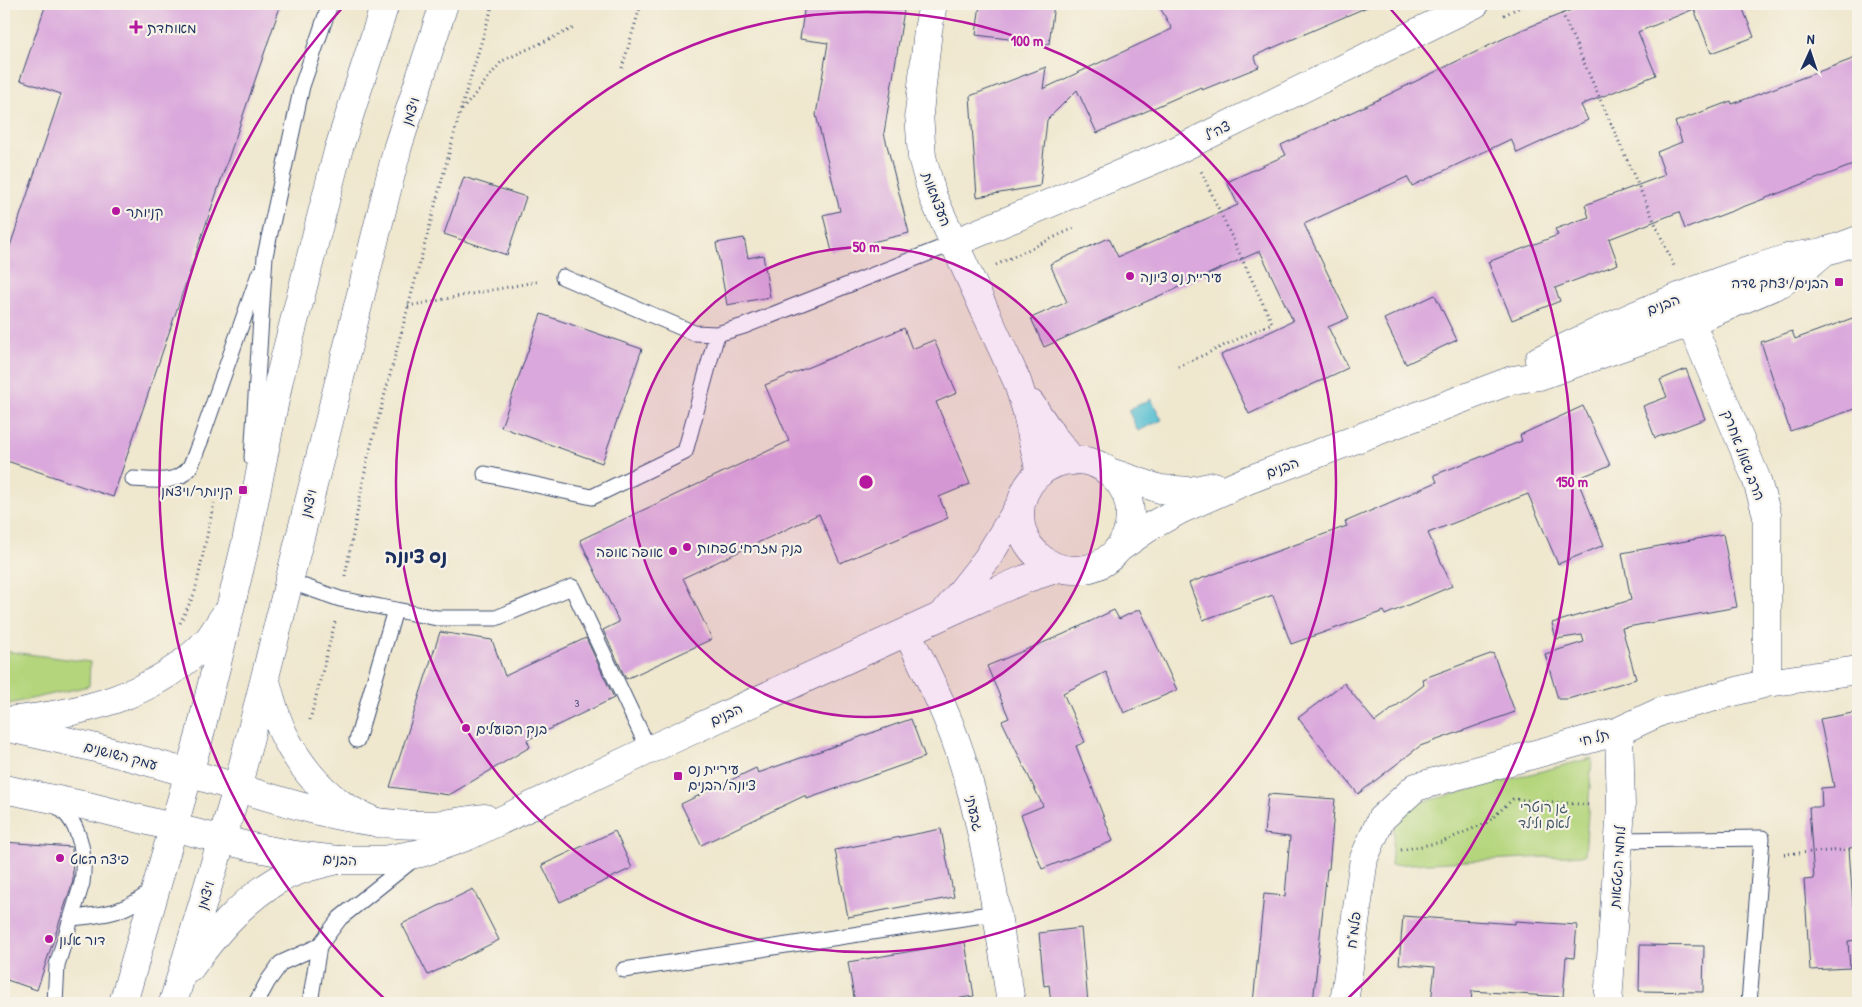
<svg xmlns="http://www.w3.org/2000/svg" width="1862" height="1007" font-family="'Patrick Hand','Playpen Sans Hebrew',sans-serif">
  <rect width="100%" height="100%" fill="#f7f3e8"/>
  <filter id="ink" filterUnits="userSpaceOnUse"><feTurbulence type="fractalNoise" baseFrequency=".02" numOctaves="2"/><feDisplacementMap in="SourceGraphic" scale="10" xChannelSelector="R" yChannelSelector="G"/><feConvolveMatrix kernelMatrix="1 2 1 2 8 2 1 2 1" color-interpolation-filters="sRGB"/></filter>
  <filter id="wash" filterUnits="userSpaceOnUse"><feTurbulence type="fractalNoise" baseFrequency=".0096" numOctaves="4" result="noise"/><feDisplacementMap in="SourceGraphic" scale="20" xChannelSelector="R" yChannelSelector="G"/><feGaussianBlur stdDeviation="1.12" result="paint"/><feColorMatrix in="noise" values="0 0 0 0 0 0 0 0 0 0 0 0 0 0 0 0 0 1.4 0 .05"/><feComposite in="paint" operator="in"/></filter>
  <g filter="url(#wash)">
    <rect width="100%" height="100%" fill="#efe7ce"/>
    <path fill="#b4d57c" stroke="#68826d" d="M4,651l86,11 -1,24 -85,19z
      M1592,758l-7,97 -194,10 5,-56z"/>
    <path fill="#54bed0" stroke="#387697" d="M1151,399l11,21 -24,11 -10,-21z"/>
    <g id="blocks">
      <path fill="#daa8dc" d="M46,4h235l-168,493 -109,-37v-196l57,-170 -41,-14z
        M805,4h100l-21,129 25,100 -77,19 -9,-37 17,-4 -24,-96 12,-72 -28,-4z
        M980,4h74l-5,40 -73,-9z
        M1158,4h216l-120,52 5,11 -57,23 -1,-3 -104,46 -20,-43 -30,30 -7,66 -63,11 -7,-101 76,-29 -3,22 129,-60z
        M1586,4h155l13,33 -43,16 -17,-44 -56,23 18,43 -75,30 7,15 -71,33 -6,-14 -99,47 -5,-9 -103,47 45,94 -21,9 20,41 -99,46 -28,-59 72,-34 -33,-70 -216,96 -13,-29 36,-16 -17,-38 59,-26 9,19 120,-52 -11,-23 59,-27 -5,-10 84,-39 154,-75z
        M1858,57v106l-173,66 -6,-17 -70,27 9,25 -63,24 5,13 -48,19 -24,-58 70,-27 -3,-6 34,-12 -4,-12 80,-30 -8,-23 25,-10 -7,-20 56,-21 1,3z
        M464,177l62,20 -19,58 -63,-21z
        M744,238l4,20 15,-3 7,42 -43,8 -11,-62z
        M1435,295l22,45 -51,24 -22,-45z
        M541,314l101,35 -40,114 -101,-36z
        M1858,316v92l-68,23 -29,-89 31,-11 3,8z
        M904,328l8,21 22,-9 23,53 -21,9 34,82 -31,13 9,21 -108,45 -21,-49 -136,64 29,61 -86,40 -23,-49 16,-8 -39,-82 209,-99 -24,-56z
        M1686,369l19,50 -50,19 -12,-32 24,-9 -7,-17z
        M1583,406l27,59 -33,14 27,66 -46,19 -30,-70 -100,39 24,53 -67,29 -1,-4 -93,33 -18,-49 -70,25 -14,-37 158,-57 -2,-4 92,-40 -3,-7 88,-34 -2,-6z
        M1723,534l14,73 -115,21 14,51 -68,20h-10l-13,-45 39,-12 -2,-7 -26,4 -4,-16 79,-23 -9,-47z
        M1140,609l37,81 -53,23 -18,-41 -43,21 22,49 -9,4 37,95 -71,28 -21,-54 22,-9 -41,-85 7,-3 -22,-52 77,-32 50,-24 5,9z
        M440,632l52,8 13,36 81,-38 28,60 -87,42 3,7 -81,48 -59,-8z
        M1493,653l22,59 -95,34 -62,48 -60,-76 46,-35 31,39 49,-37 -2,-6z
        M1858,712v135l-9,1 4,58 5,-1v35l-10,1 2,27 -40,2 -6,-90 10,-1 -5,-72h13l-1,-19 13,-1 -14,-68z
        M911,719l14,38 -118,42 -1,-4 -105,50 -20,-41 75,-36 2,5z
        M1268,794l67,5 -6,70h-2l-14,134h-60l11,-109 21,2 5,-59 -26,-3z
        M941,829l13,68 -106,20 -13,-67z
        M615,831l17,37 -72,34 -18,-37z
        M4,842l68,5v4l1,30 -36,109 -33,-11z
        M473,889l26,51 -71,35 -26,-51z
        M1403,916l112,8v-3l62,4 -3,33 -8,-1 -3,40 -91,-6 -1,12h-40l4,-36 -36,-3z
        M1081,928l7,75h-37l-2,-18 -5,1 -5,-53z
        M965,942l9,54 -45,7h-74l-7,-41z
        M1640,945l64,1 -1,46 -64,-1z"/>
    </g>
  </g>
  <g filter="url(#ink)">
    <use href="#blocks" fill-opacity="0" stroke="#3b4b6f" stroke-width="1"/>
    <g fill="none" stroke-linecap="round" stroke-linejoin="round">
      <g stroke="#3b4b6f" stroke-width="17">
        <path id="lane" d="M563,277l131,56 23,1 27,-8 210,-83
          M252,458l13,-202 37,-170 28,-82
          M485,474l107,23 93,-45 32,-118
          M133,479c19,1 44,6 56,-11 5,-7 7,-18 11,-26l59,-168
          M288,581l52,18 97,19h59l76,-31 77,163
          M357,740l38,-130
          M52,803c28,15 34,51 30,80l-25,82 -2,38
          M1619,840l143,-2 -13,165
          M72,918c36,-4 53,-5 82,-29
          M624,970l372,-57
          M256,1003l12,-22 13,-18 38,-17
          M310,1003l9,-57 21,-28 75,-60"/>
      </g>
      <g stroke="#3b4b6f" stroke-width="29">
        <path id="street" d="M933,4l-5,26 -9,83 3,44 11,40 84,184 9,28 14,64
          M954,243l219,-91 302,-148
          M1691,322l65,156 11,37v168
          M1031,404l21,31 21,26
          M907,632c22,45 45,91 59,140 22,75 33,154 45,231
          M1344,1003l20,-145 17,-39 35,-32 203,-56 43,-20 38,-10 67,-18 91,-13
          M1608,1003l13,-196 -2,-76"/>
      </g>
      <g stroke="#3b4b6f" stroke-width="29">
        <path id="secondary" d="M1539,360c79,-39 161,-75 246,-101 13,-5 28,-4 41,-8 11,-3 22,-7 32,-11
          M1020 515a55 55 0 1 1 110 0a55 55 0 1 1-110 0Z
          M1107,471l53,18 31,2 23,-5
          M1118,549l33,-23 29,-16 68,-30 264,-100 27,-4 145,-51 97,-42 30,-20 13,-11
          M946,611l41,-52 34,-56
          M4,727c62,13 123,28 184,46 83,23 155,54 244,52 17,-1 35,-5 53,-7
          M4,789l88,18 160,40 43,8 43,5h45l38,-7 47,-17 181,-86 336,-154 40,-17 34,-11"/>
      </g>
      <g stroke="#3b4b6f" stroke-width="29">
        <path id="primary" d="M265,677c5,19 10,40 19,58 13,26 33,52 56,68 11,9 26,14 38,20
          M4,721c73,-6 152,-24 204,-81 6,-7 11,-17 17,-25
          M190,968c24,-33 51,-66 86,-87 18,-11 41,-16 62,-21
          M123,1003l76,-265 47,-196 33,-162 59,-229 47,-147
          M173,1003l64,-214 161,-643 46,-142"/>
      </g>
      <path stroke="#3b4b6f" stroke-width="3" stroke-dasharray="1 4" stroke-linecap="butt" d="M1558,4l116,262
        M1504,15l22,-11
        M622,68l19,-64
        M462,110l40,-49 74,-34
        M996,265l80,-38
        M408,306l132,-25
        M1178,367l94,-44 -71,-152
        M345,576l22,-115 93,-349 33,-108
        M180,623l15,-31 19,-89
        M310,720l25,-98
        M1401,850l41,-8 46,-20 25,-23 77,6
        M1784,854l74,-5"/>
      <use href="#lane" stroke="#fff" stroke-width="15"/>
      <use href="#street" stroke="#fff" stroke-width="28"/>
      <use href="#secondary" stroke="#fff" stroke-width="28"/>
      <use href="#primary" stroke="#fff" stroke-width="28"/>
    </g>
  </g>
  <circle cx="866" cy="482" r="235" fill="#b5179e" fill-opacity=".12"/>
  <g fill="none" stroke="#b5179e" stroke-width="2.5">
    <circle cx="866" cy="482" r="235"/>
    <circle cx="866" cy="482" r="470"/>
    <path d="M389 1003A706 706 0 0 1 345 5M1387 5A706 706 0 0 1 1343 1003"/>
  </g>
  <g fill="#b5179e" stroke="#f7f3e8" stroke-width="2">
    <path d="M133.5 19.5h5v5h5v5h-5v5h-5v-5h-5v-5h5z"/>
    <circle cx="116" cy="211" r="5"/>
    <circle cx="1130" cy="276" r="5"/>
    <rect x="1834" y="277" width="10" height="10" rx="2.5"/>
    <rect x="238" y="485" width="10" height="10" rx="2.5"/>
    <circle cx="687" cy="547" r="5"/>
    <circle cx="673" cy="551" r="5"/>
    <circle cx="466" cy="728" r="5"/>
    <rect x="673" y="771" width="10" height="10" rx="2.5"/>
    <circle cx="60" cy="858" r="5"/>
    <circle cx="49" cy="939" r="5"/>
  </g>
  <g text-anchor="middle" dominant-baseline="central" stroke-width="4.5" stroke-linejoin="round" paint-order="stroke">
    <g font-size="11" fill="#4b4d7e">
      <text x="577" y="703">3</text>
    </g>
    <g font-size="14" fill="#1b2f5e" stroke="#f7f3e8" text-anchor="start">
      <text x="147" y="27">מאוחדת</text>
      <text x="126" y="211">קניותר</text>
      <text x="1140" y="276">עיריית נס ציונה</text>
      <text x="1829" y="282" text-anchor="end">הבנים/יצחק שדה</text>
      <text x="233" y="490" text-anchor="end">קניותר/ויצמן</text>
      <text x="697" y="547">בנק מזרחי טפחות</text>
      <text x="663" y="551" text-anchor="end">אופה אופה</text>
      <text x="476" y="728">בנק הפועלים</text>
      <text x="688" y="768">עיריית נס<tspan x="688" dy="16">ציונה/הבנים</tspan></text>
      <text x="70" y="858">פיצה האט</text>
      <text x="59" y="939">דור אלון</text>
    </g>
    <g font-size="14" fill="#1b2f5e" stroke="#f7f3e8">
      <text transform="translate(410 111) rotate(-72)">ויצמן</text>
      <text transform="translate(1217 130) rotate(-26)">צה"ל</text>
      <text transform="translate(937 199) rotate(69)">העצמאות</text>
      <text transform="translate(1663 304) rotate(-21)">הבנים</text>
      <text transform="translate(1744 455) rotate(69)">הרב שאול אחרק</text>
      <text transform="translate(1282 467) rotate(-21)">הבנים</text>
      <text transform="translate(308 503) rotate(-76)">ויצמן</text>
      <text transform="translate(726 714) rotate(-25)">הבנים</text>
      <text transform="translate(1594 737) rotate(-16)">תל חי</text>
      <text transform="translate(121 755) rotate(15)">עמק השושנים</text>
      <text transform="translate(975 813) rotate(77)">גבעתי</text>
      <text transform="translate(340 859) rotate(3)">הבנים</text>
      <text transform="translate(1617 867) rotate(-86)">לוחמי הגטאות</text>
      <text transform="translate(205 895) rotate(-73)">ויצמן</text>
      <text transform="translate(1353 930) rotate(-83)">פלמ"ח</text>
    </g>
    <g font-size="14" fill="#415866" stroke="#f7f3e8">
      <text x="1544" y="806">גן רוטרי<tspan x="1544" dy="16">לאם ולילד</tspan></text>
    </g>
    <g font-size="19" font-weight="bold" fill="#1b2f5e" stroke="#f7f3e8">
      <text x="416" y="556">נס ציונה</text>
    </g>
  </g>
  <circle cx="866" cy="482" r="8" fill="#b5179e" stroke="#f7f3e8" stroke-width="2.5"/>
  <g font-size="15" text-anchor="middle" font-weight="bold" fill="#b5179e" stroke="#f7f3e8" stroke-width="4.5" stroke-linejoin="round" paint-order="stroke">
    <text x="1027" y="46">100 m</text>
    <text x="866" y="252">50 m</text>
    <text x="1572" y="487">150 m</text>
  </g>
  <rect width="1862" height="1007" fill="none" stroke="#f7f3e8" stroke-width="20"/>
  <g transform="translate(1810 52) rotate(3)" stroke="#f7f3e8" stroke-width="4" paint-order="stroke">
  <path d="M0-4L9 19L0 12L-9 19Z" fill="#1b2f5e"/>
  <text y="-8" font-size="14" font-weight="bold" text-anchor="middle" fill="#1b2f5e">N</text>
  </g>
</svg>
